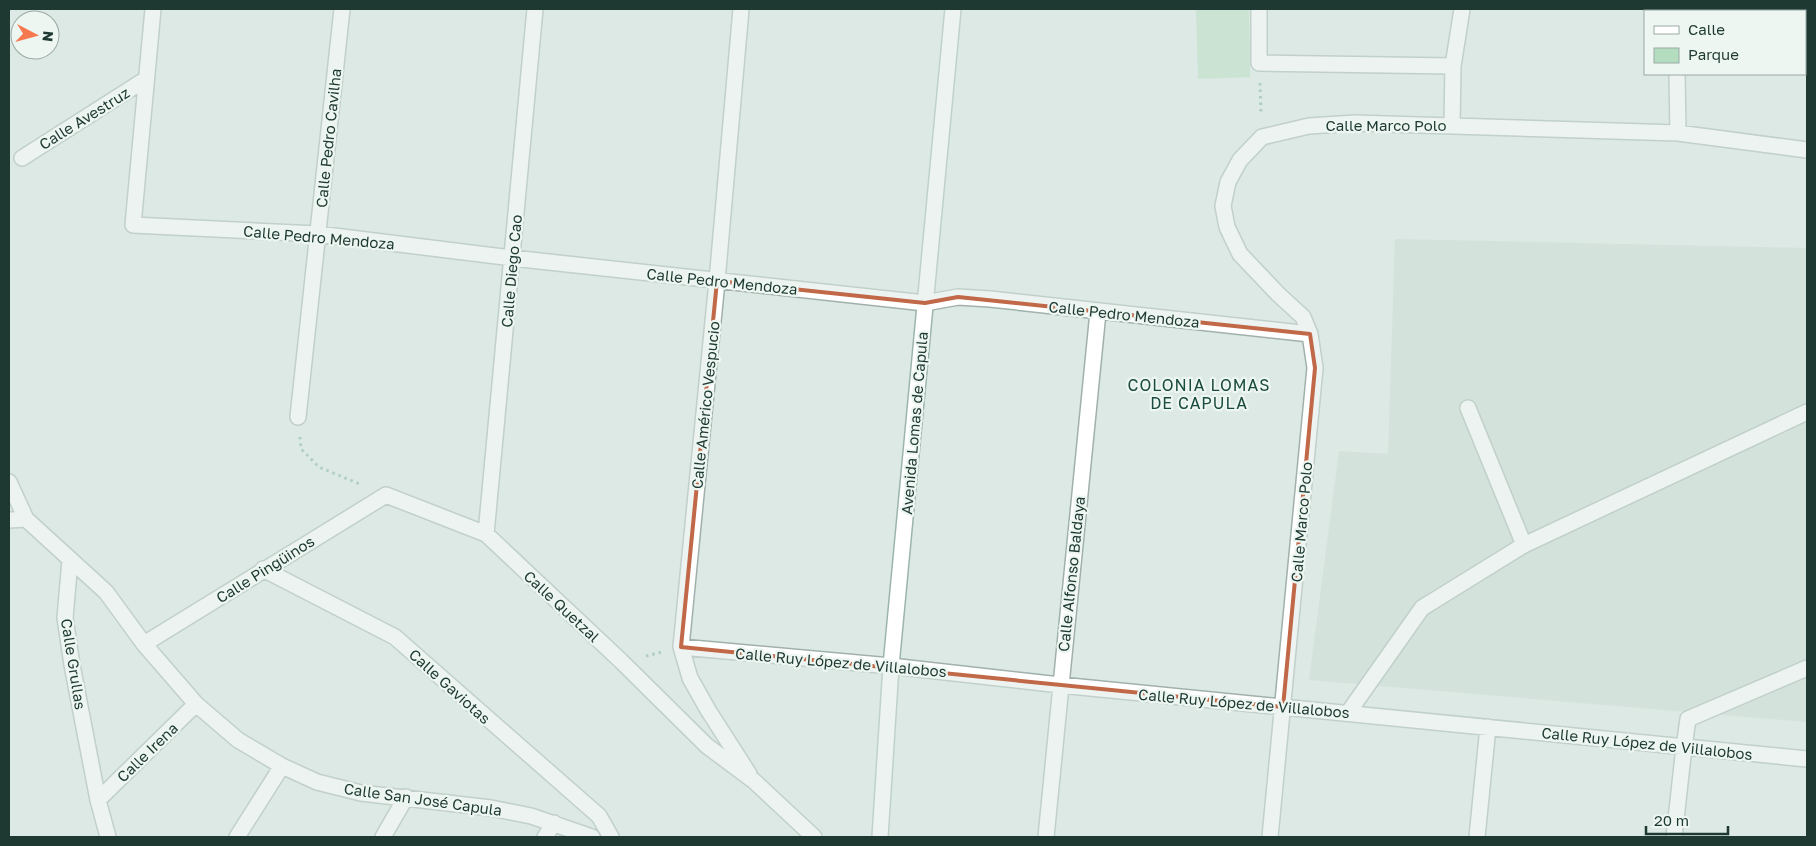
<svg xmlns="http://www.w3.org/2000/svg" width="1816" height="846" font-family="'Golos Text',sans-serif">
  <rect width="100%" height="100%" fill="#dde9e4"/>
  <path fill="#cbd9d3" d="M1395,239l412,9v474l-498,-42 30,-229 49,3z"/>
  <path fill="#b4dcbf" d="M1196,9h53l1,68 -52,2z"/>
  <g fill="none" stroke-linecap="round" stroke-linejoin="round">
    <g stroke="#a0b1ab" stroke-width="18">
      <path id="lane" d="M1468,408l56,137
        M1348,713l74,-105 102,-63 283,-133
        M1684,747l4,-28 119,-51"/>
    </g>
    <g stroke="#a0b1ab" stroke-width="18">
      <path id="street" d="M153,9l-20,216 185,9 194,24 413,45 33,-6 32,2 320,35
        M741,9l-24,272 -36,366 9,31 18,32 41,64
        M1259,9v54l194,3
        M1675,9v2
        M1677,74l1,59
        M1452,125l1,-59 9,-57
        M22,158l124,-79
        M298,417l44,-408
        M9,482l17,37 80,73 38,52 52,60 42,36 44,26 35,16 44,11 130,15 40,8 61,21
        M9,520l17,-1
        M486,534l49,-525
        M70,560l-5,58 7,47 26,135 10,37
        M263,569l132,68 204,179 12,21
        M144,644l242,-149 100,39 135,127 86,85 47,35 60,56
        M681,647l210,19 169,19 747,74
        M98,800l98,-96
        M237,837l45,-71
        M383,837l23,-40
        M545,837l9,-14
        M1046,837l52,-525
        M1270,837l45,-469 -5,-34 -7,-17 -25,-23 -38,-40 -13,-27 -4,-21 5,-24 12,-22 22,-23 47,-11 46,-3 323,10 129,17
        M1477,837l11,-110
        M1674,837l10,-90"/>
    </g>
    <g stroke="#9cb5ac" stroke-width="18">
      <path id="secondary" d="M880,837l11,-171 62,-657"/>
    </g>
    <path stroke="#7cae9e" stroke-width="3" stroke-dasharray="2.5 4" stroke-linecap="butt" d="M1260,83l1,32
      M300,437l1,12 18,18 43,18
      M646,656l16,-4"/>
    <use href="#lane" stroke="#fff" stroke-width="15"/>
    <use href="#street" stroke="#fff" stroke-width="15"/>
    <use href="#secondary" stroke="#fff" stroke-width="15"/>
  </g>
  <path d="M0 0H1816V846H0ZM717,281l208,22 33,-6 352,37 5,34 -32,339 -602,-60z" fill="#dde9e4" fill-opacity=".55" fill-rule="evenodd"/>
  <path fill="none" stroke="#c06848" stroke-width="4" stroke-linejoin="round" d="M717,281l208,22 33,-6 352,37 5,34 -32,339 -602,-60z"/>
  <g text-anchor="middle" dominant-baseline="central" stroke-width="4.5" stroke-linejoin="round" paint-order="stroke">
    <g font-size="15" fill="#1e3932" stroke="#edf6f1">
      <text transform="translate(84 118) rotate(-32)">Calle Avestruz</text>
      <text x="1386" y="125">Calle Marco Polo</text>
      <text transform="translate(328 138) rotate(-84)">Calle Pedro Cavilha</text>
      <text transform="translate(319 237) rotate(5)">Calle Pedro Mendoza</text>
      <text transform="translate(511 271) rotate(-85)">Calle Diego Cao</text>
      <text transform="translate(722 281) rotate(6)">Calle Pedro Mendoza</text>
      <text transform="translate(1124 314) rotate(6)">Calle Pedro Mendoza</text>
      <text transform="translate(705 405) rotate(-84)">Calle Américo Vespucio</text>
      <text transform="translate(914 423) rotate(-85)">Avenida Lomas de Capula</text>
      <text transform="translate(1301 522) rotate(-85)">Calle Marco Polo</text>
      <text transform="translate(265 569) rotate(-32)">Calle Pingüinos</text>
      <text transform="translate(1071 574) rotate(-84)">Calle Alfonso Baldaya</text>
      <text transform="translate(562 606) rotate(43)">Calle Quetzal</text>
      <text transform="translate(841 662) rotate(5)">Calle Ruy López de Villalobos</text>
      <text transform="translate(74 664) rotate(81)">Calle Grullas</text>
      <text transform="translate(450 686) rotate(42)">Calle Gaviotas</text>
      <text transform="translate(1244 703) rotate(5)">Calle Ruy López de Villalobos</text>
      <text transform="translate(1647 743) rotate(6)">Calle Ruy López de Villalobos</text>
      <text transform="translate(147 752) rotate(-44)">Calle Irena</text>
      <text transform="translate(423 799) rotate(8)">Calle San José Capula</text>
    </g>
    <g font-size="16" letter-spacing="1" fill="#1a4b3f" stroke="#edf6f1">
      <text x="1199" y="385">COLONIA LOMAS<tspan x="1199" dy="18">DE CAPULA</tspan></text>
    </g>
  </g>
  <rect width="1816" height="846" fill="none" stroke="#1e3932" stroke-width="20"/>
  <rect x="1644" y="10" width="162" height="65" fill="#edf6f1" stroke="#9aaaa5"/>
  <rect x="1654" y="26" width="25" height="8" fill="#ffffff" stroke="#9aaaa5"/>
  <text x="1688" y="35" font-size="15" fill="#1e3932">Calle</text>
  <rect x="1654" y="48" width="25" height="15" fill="#b4dcbf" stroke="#9aaaa5"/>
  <text x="1688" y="60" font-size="15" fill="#1e3932">Parque</text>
  <g transform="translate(35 35) rotate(96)"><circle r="24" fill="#edf6f1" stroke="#9aaaa5"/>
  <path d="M0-4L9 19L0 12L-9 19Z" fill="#f6784f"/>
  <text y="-8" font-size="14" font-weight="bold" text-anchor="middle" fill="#1e3932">N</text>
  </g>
  <path d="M1646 826v8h82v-8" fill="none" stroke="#1e3932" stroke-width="2.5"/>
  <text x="1654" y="826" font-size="15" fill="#1e3932" stroke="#edf6f1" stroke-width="4" paint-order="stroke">20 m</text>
</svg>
